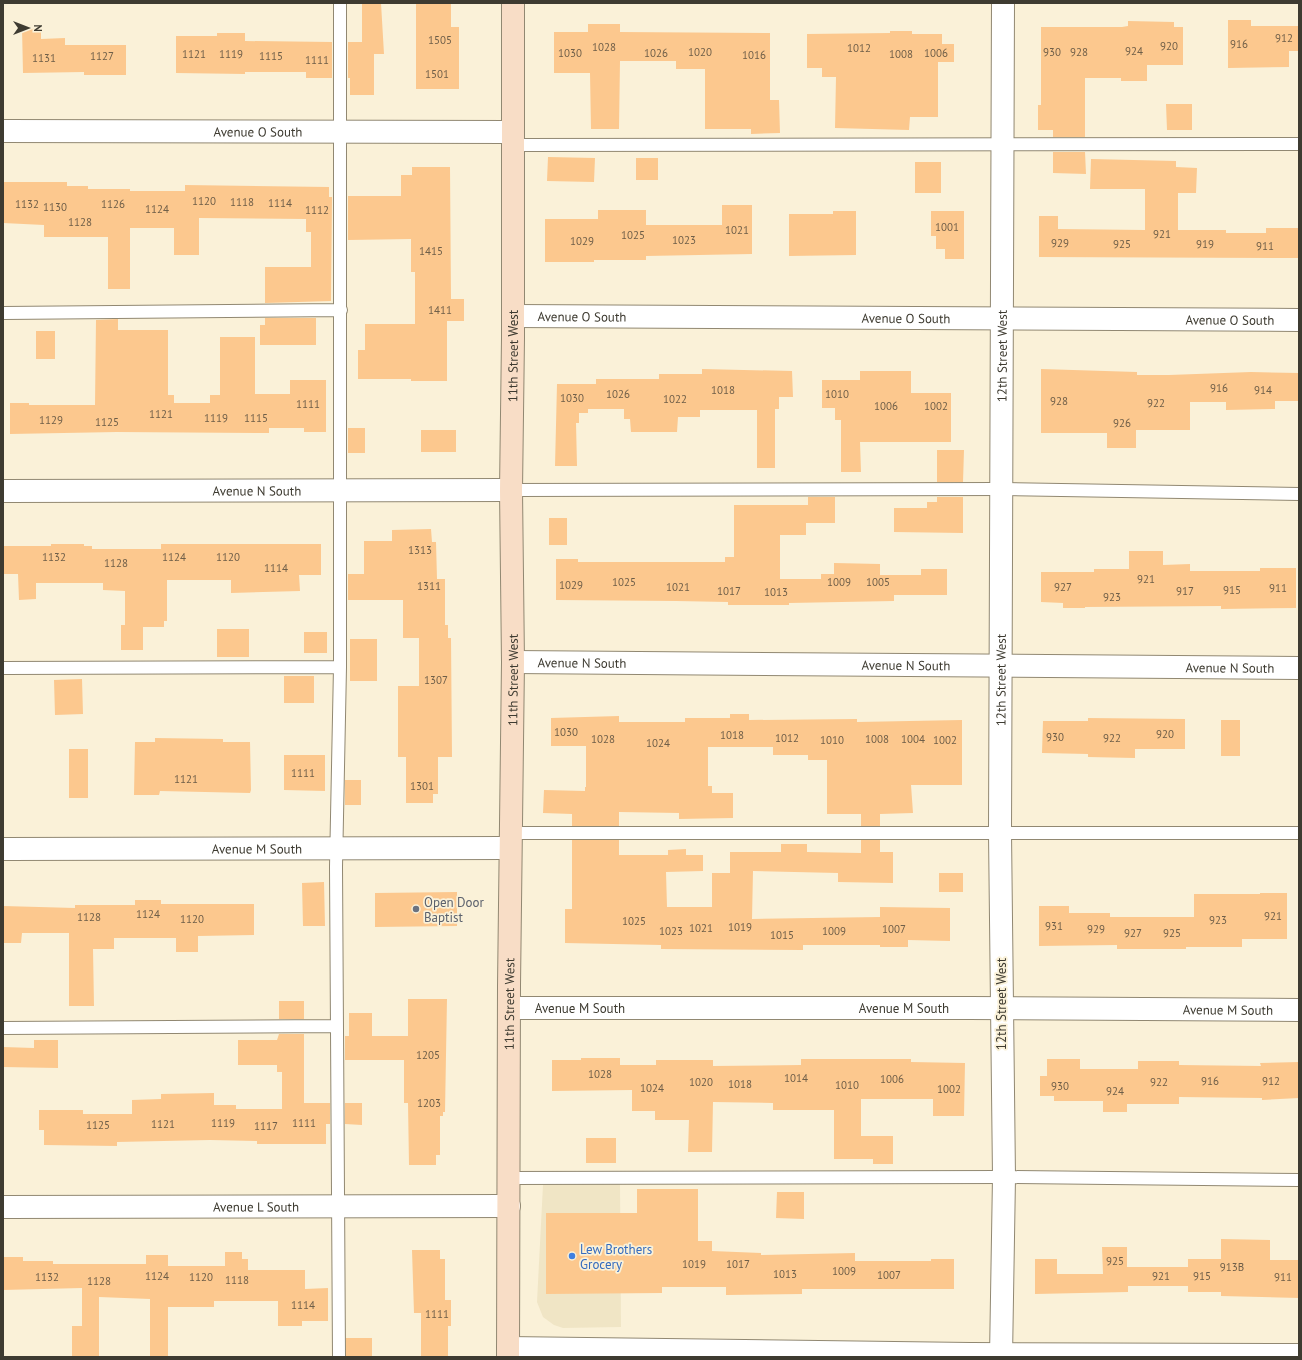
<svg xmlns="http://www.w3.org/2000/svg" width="1302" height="1360" font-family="'PT Sans',sans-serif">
  <rect width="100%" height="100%" fill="#faf1d8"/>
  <path fill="#f0e5c5" d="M620,1184l1,143 -58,1 -9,-3 -11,-8 -6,-15 6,-117z"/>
  <path fill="#fcc88e" d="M362,3h19l3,51h-10v41h-24v-17h-2v-36h14z
    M416,3h35v24h8v62h-43z
    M1228,20h23v6h48v25h-10v16l-61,1z
    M1128,21l46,1v5h9v38h-36v16h-26v-3h-36v59h-32v-7h-15v-25h3v-78h81l6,-1z
    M588,24h32v8l150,1v67h9l1,33 -29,1v-5h-46v-60h-29v-8h-56l-1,68h-28l-1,-56h-36v-41h34z
    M22,28h19v11l24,-1v7h61v30h-42v-3l-61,1z
    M890,31h22v3h30v10h12v18h-16v55h-28l-1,13 -74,-2 1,-51h-14v-9h-15v-34l83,-1z
    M217,33h28v8l87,1v36h-26v-6h-61v2l-69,-1v-37h41z
    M1166,104h26v26h-25z
    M1053,152h32l1,22 -33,-1z
    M548,157l47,1 -1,24 -47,-1z
    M636,158h22v22h-22z
    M1091,159l85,2v6l21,1 -1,25h-18v37h48v3h40v-5h33v30l-260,-1v-41h19v13l87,1v-41h-55z
    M915,162h26v31h-26z
    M412,167h38l1,132h13v22h-17v60h-36v-2h-53v-29h7v-26h50v-52h-4v-33l-63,1v-44h53v-21h11z
    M3,182h64v4h21v3h42v2h55v-6l144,2v10h3l-1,104 -66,2v-36h46v-35h-5v-13l-107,-1v37h-25v-27h-44v61h-22v-52h-64v-12l-41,-2z
    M722,205h30v49l-106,2v4h-52v2h-49v-43h53v-9h48v15h76z
    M833,211h23v44l-67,1v-42h44z
    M931,211h33v48h-19v-10h-9v-13h-5z
    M265,318h51v27h-56v-20h5z
    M118,319v11h50v65h6v8h36v-8h10v-58h35v57h35v-14h36v52h-22v-4h-35v5l-152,-1 -107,2v-31h19v2h66l1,-85z
    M36,331h19v28h-19z
    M702,369l90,2 1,26h-14v12h-4v59h-18v-58h-57v7h-22l-1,15h-46l-1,-13h-6v-10h-36v4h-9v10h-3l1,43h-22l2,-82h39v-5h63v-5h43z
    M1041,369l96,3v3h32l82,-3 48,1v28h-24v8l-49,1v-8h-36v28h-54v18h-29v-15h-66z
    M860,371h51v22h40v49h-91l1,30h-20v-52h-6v-12h-13v-28h38z
    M348,428h17v25h-17z
    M421,430h35v22h-35z
    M937,450h27l-1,32h-26z
    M808,497h27v26h-29v12h-26v44h41v-5h13v-11l46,1v11h41v-6h26v26h-53v6l-105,2v2h-61v-3l-52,-1 -120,-1v-41h22v3h147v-5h9v-52h74z
    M937,497h26v36l-69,-1v-24h33v-6h10z
    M549,518h18v27h-18z
    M431,529l1,13h4l1,37h8v46h3v13h3l1,119h-14v37h-5v9h-27v-46h-8v-71h21v-48h-16v-38h-55v-26h16v-33h28v-11z
    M51,544h33v2h8v3h69v-5h160v31h-22l1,16 -69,2v-13h-64v41h-3v6h-21v23h-22v-25h4v-34l-22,-1v-7h-67v16l-17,1 -1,-26h-15v-28h48z
    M1129,551h34v14l27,-1v7h70v-3h36v40l-75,1v-3l-136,1v1h-22v-5l-22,-1v-30h53v-3h35z
    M217,629h32v28h-32z
    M304,632h23v21h-23z
    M350,639h27v42h-27z
    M284,676h30v27h-30z
    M82,679l1,35 -28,1 -1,-35z
    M730,714h19v6l108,-1v3l105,-2v65h-51l2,28 -33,1v12h-19v-12h-34v-54h-19v-5h-35v-8h-65v39h4v7h21v25l-54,1v-6l-60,-1v14h-47v-12l-29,-1 1,-23 41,1v-4h1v-41h-35v-28l68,-2v6h66v-4h45z
    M1088,718l97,1v30h-50v9l-47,-1v-3l-46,-1 1,-32h45z
    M1221,720h19v36h-19z
    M155,738l68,1v3h27l1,48 -1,3 -90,-2 -1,4h-25l1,-53h20z
    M69,749h19v49h-19z
    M284,755h41v36l-41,-1z
    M345,780h16v25h-16z
    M572,840h47v15h49v-5l18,-1v6h17v16l-37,1 1,35h45v-34h18v-21h51v-8h26v8l54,1v-13h19v12h13v31l-55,-1v-9l-85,-2 -1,48 128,-2v-10l70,1v33l-42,-1v7h-28v-2h-77v5l-142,-1v-4l-96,-2v-34h7z
    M939,873h24v19h-24z
    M324,882l1,44h-22l-1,-43z
    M457,892v34l-82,1v-34z
    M1260,893h27v46h-45v8h-56v2h-69v-4l-78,1v-40h30v7h41v4h84v-23h66z
    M135,900h26v4h93v31l-56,1v16h-22v-14h-62v11h-21l1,57h-25v-73h-47l-1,10h-18v-37l72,2v-3h60z
    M408,999h39l-2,113h-2v4h-3v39h-4v10h-27l-1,-62h-4v-43h-59v-24h4v-23h23v23h36z
    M279,1001h25v18h-25z
    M279,1034h25v69h26v21h-4v20h-69v-3l-47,-1 -93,2v4l-73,-1v-15h-5v-20h44v4h49v-14l29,-1v-5l53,-1v12h22v4h46v-37h-5v-7h-39v-25h39z
    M34,1040h24v28l-55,-1v-20l31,1z
    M581,1058h39v7h36v-5h57v6l88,-1v-6h110v3l54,1 -1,53h-31v-17h-72v37h32v28h-20v-5h-39v-49h-61v-7l-60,-1 -1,50h-24l1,-32h-34v-9h-23v-21l-80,1v-31h29z
    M1047,1059h33v10h58v-8h41v4l82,1 -1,-3 39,-1v36l-37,2v-2l-83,-1v7h-52v8h-24v-11h-49v-5h-14v-20h7z
    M345,1103h17v22l-17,-1z
    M586,1138h30v25h-30z
    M637,1189h61v52h14v10l49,2v2l94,-2v8h76v-2h23v30h-152v5l-76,1v-8h-64v6l-116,1v-81h91z
    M777,1192h27v27l-28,-1z
    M1221,1239l49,1v20h29v38l-78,-2v-4h-33v-6h-60v6l-93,2v-35h22v15h46l-1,-27h25v20h61v-8h33z
    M412,1250h28v9h5v41h6v26h-3v31h-27v-44h-7z
    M225,1252h17v7h6v11h57v19l23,-1v33h-26v5h-24v-25h-64v6h-46v50h-18v-58l-51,-2v60h-27v-31h10v-38l-79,2v-33h20v4h30v3h93v-9h22v11h57z
    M346,1338h26v19h-26z"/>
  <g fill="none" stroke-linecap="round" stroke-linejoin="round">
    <g stroke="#918872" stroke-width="14">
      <path id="lane" d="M512,145l787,-1
        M3,313l338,-3
        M511,490l491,-1 297,5
        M3,668l337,-1
        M510,833h789
        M3,1028l333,-2
        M508,1178l496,-1 295,3
        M339,1357l-3,-490 4,-200v-664"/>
    </g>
    <g stroke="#918872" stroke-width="24">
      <g id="street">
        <path id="s1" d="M3,131l509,1"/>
        <path id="s2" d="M513,316l786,4"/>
        <path id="s3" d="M3,491l508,-1"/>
        <path id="s4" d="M513,662l786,6"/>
        <path id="s5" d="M3,849l507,-1"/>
        <path id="s6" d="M509,1008h460l330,2"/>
        <path id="s7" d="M3,1207l506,-1"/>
        <path d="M508,1348l462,6 329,1"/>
        <path id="s8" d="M1001,1357l3,-180 -4,-344 3,-830"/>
      </g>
    </g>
    <g stroke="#918872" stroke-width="24">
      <g id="secondary">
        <path id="s9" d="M508,1357l1,-371 4,-324 -2,-172 2,-152v-335"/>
      </g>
    </g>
    <use href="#lane" stroke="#fff" stroke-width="12"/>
    <use href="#street" stroke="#fff" stroke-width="22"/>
    <use href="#secondary" stroke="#f8ddc6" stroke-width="22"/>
  </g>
  <circle fill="#6b7280" stroke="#faf1d8" stroke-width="1.5" cx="416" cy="909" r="4"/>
  <circle fill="#3f7fe0" stroke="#faf1d8" stroke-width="1.5" cx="572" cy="1256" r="4"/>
  <g text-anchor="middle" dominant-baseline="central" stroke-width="3.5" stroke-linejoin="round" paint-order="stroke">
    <g font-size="11" fill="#6e5e48">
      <text x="1284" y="38">912</text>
      <text x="440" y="40">1505</text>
      <text x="1239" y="44">916</text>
      <text x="1169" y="46">920</text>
      <text x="604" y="47">1028</text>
      <text x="859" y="48">1012</text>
      <text x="1134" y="51">924</text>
      <text x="700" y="52">1020</text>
      <text x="1052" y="52">930</text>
      <text x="1079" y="52">928</text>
      <text x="570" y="53">1030</text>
      <text x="656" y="53">1026</text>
      <text x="936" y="53">1006</text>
      <text x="194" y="54">1121</text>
      <text x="231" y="54">1119</text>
      <text x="901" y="54">1008</text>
      <text x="754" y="55">1016</text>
      <text x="102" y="56">1127</text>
      <text x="271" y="56">1115</text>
      <text x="44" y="58">1131</text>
      <text x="317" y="60">1111</text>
      <text x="437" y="74">1501</text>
      <text x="204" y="201">1120</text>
      <text x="242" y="202">1118</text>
      <text x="280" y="203">1114</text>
      <text x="27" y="204">1132</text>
      <text x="113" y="204">1126</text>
      <text x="55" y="207">1130</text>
      <text x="157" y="209">1124</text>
      <text x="317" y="210">1112</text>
      <text x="80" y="222">1128</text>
      <text x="947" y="227">1001</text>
      <text x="737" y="230">1021</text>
      <text x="1162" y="234">921</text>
      <text x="633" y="235">1025</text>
      <text x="684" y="240">1023</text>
      <text x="582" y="241">1029</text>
      <text x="1060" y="243">929</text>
      <text x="1122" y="244">925</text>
      <text x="1205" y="244">919</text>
      <text x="1265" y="246">911</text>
      <text x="431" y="251">1415</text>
      <text x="440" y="310">1411</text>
      <text x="1219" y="388">916</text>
      <text x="723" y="390">1018</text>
      <text x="1263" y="390">914</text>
      <text x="618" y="394">1026</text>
      <text x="837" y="394">1010</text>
      <text x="572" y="398">1030</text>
      <text x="675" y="399">1022</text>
      <text x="1059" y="401">928</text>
      <text x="1156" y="403">922</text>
      <text x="308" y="404">1111</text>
      <text x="886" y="406">1006</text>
      <text x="936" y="406">1002</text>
      <text x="161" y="414">1121</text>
      <text x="216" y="418">1119</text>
      <text x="256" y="418">1115</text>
      <text x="51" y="420">1129</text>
      <text x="107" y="422">1125</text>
      <text x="1122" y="423">926</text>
      <text x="420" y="550">1313</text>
      <text x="54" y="557">1132</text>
      <text x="174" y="557">1124</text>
      <text x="228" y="557">1120</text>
      <text x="116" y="563">1128</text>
      <text x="276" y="568">1114</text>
      <text x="1146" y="579">921</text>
      <text x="624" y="582">1025</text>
      <text x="839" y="582">1009</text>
      <text x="878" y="582">1005</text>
      <text x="571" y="585">1029</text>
      <text x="429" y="586">1311</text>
      <text x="678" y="587">1021</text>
      <text x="1063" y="587">927</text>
      <text x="1278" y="588">911</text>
      <text x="1232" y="590">915</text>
      <text x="729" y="591">1017</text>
      <text x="1185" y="591">917</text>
      <text x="776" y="592">1013</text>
      <text x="1112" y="597">923</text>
      <text x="436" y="680">1307</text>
      <text x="566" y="732">1030</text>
      <text x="1165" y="734">920</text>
      <text x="732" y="735">1018</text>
      <text x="1055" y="737">930</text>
      <text x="787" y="738">1012</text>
      <text x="1112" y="738">922</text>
      <text x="603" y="739">1028</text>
      <text x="877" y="739">1008</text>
      <text x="913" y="739">1004</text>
      <text x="832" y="740">1010</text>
      <text x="945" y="740">1002</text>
      <text x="658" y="743">1024</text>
      <text x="303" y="773">1111</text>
      <text x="186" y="779">1121</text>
      <text x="422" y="786">1301</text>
      <text x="148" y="914">1124</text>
      <text x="1273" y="916">921</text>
      <text x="89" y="917">1128</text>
      <text x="192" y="919">1120</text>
      <text x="1218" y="920">923</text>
      <text x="634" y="921">1025</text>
      <text x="1054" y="926">931</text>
      <text x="740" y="927">1019</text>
      <text x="701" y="928">1021</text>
      <text x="894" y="929">1007</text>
      <text x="1096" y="929">929</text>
      <text x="671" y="931">1023</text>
      <text x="834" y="931">1009</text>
      <text x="1133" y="933">927</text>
      <text x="1172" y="933">925</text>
      <text x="782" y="935">1015</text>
      <text x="428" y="1055">1205</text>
      <text x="600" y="1074">1028</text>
      <text x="796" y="1078">1014</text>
      <text x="892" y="1079">1006</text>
      <text x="1210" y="1081">916</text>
      <text x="1271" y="1081">912</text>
      <text x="701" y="1082">1020</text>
      <text x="1159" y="1082">922</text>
      <text x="740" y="1084">1018</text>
      <text x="847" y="1085">1010</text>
      <text x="1060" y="1086">930</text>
      <text x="652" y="1088">1024</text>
      <text x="949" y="1089">1002</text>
      <text x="1115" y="1091">924</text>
      <text x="429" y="1103">1203</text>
      <text x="223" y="1123">1119</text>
      <text x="304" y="1123">1111</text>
      <text x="163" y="1124">1121</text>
      <text x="98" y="1125">1125</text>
      <text x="266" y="1126">1117</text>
      <text x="1115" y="1261">925</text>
      <text x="694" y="1264">1019</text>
      <text x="738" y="1264">1017</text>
      <text x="1232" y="1267">913B</text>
      <text x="844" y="1271">1009</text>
      <text x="785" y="1274">1013</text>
      <text x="889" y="1275">1007</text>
      <text x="157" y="1276">1124</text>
      <text x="1161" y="1276">921</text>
      <text x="1202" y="1276">915</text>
      <text x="47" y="1277">1132</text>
      <text x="201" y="1277">1120</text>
      <text x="1283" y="1277">911</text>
      <text x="237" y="1280">1118</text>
      <text x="99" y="1281">1128</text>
      <text x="303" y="1305">1114</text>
      <text x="437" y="1314">1111</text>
    </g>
    <g font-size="13" fill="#3e3b31" stroke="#faf1d8">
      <text stroke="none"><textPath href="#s1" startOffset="255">Avenue O South</textPath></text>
      <text stroke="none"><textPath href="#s2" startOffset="69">Avenue O South</textPath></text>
      <text stroke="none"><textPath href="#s2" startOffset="393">Avenue O South</textPath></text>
      <text stroke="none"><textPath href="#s2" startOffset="717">Avenue O South</textPath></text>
      <text stroke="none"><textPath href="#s9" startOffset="1001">11th Street West</textPath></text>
      <text stroke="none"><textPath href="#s8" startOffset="1001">12th Street West</textPath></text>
      <text stroke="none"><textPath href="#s3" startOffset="254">Avenue N South</textPath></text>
      <text stroke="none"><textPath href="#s4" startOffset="69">Avenue N South</textPath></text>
      <text stroke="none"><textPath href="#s4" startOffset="393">Avenue N South</textPath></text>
      <text stroke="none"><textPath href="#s4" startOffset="717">Avenue N South</textPath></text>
      <text stroke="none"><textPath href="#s9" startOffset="677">11th Street West</textPath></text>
      <text stroke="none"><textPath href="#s8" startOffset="677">12th Street West</textPath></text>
      <text stroke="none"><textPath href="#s5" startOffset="254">Avenue M South</textPath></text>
      <text stroke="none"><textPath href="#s9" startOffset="353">11th Street West</textPath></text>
      <text transform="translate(1001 1004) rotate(-90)">12th Street West</text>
      <text stroke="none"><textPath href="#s6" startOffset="71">Avenue M South</textPath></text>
      <text stroke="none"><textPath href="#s6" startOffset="395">Avenue M South</textPath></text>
      <text stroke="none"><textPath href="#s6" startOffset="719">Avenue M South</textPath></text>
      <text stroke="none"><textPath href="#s7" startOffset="253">Avenue L South</textPath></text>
    </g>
    <g font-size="13" fill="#5b616d" stroke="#faf1d8" text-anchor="start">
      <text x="424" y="902">Open Door<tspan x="424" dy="15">Baptist</tspan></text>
    </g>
    <g font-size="13" fill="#366cbe" stroke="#faf1d8" text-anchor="start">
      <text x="580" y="1249">Lew Brothers<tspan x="580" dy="15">Grocery</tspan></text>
    </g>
  </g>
  <rect width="1302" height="1360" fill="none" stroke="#3e3b31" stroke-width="8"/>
  <g transform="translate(28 28) rotate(90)" stroke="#faf1d8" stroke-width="3" paint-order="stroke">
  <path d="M0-3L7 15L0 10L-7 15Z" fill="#3e3b31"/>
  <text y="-6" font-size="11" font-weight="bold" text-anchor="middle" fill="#3e3b31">N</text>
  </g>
</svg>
